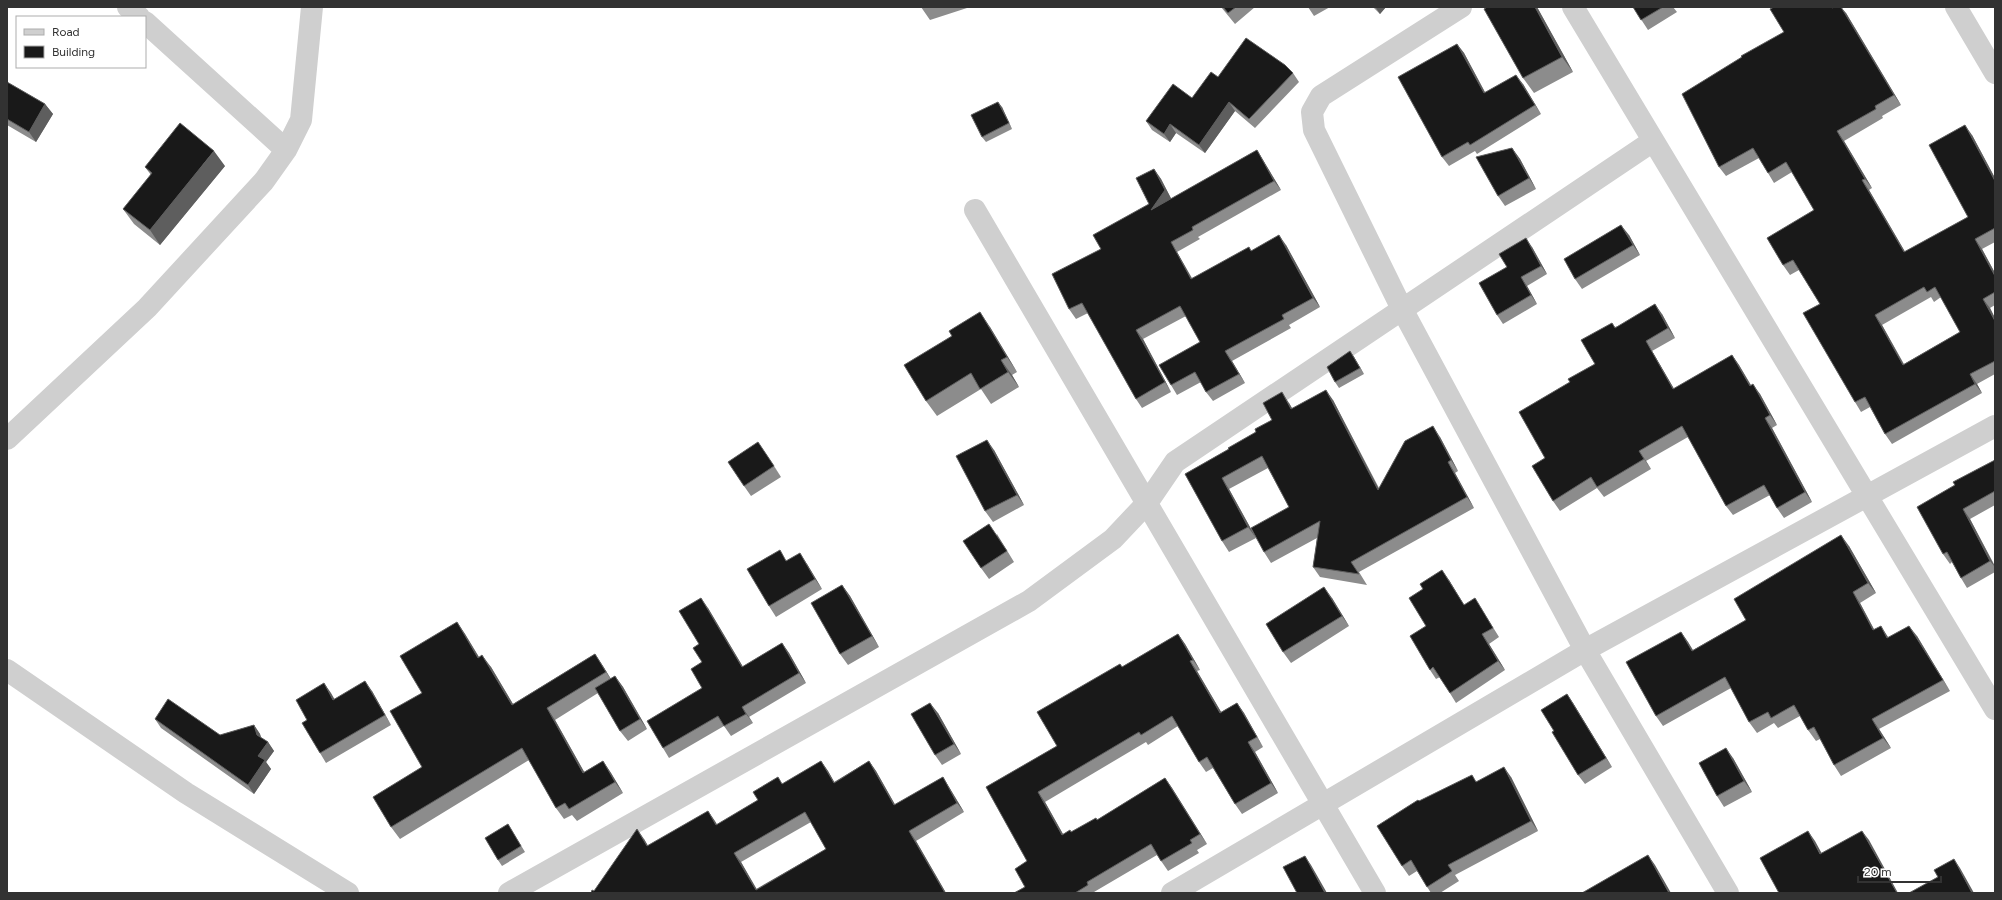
<svg xmlns="http://www.w3.org/2000/svg" width="2002" height="900" font-family="Figtree,sans-serif">
  <rect width="100%" height="100%" fill="#fff"/>
  <g fill="none" stroke-linecap="round" stroke-linejoin="round">
    <path stroke="#cfcfcf" stroke-width="22" d="M128,7l11,10
      M1461,7l-140,89 -9,16 2,18 88,179 183,341 143,243
      M1573,7l422,702
      M1956,7l39,66
      M145,22l141,128
      M975,210l400,683
      M7,439l140,-131 117,-127 22,-31 15,-30 11,-113
      M7,670l179,123 162,100
      M509,893l520,-292 84,-62 34,-36 28,-41 478,-321
      M1172,893l413,-243 410,-224"/>
  </g>
  <path fill="#8c8c8c" fill-rule="evenodd" d="M921,7h45l1,1 -37,12z
    M1221,7h34l-20,17z
    M1308,7h22l-16,9z
    M1373,7h13l-6,7z
    M1487,7h50l36,65 -39,21 -11,-15z
    M1633,7h40l4,5 -29,18z
    M1833,7l13,6 55,92 -19,11 1,2 -39,23 28,47 -3,2 36,62 63,-35 4,-82 23,43v64l-13,7 13,24v32l-5,3 5,10v56l-18,10 5,9 -90,51 -7,-10 -15,-27 -9,5 -6,-10 -35,-98 -21,-34 -9,5 -7,-10 31,-55 -22,-38 -18,11 -15,-25 -33,18 -7,-9 65,-135zM1931,297l3,5 7,-5 19,35 -56,32 -22,-39z
    M1457,44l7,9 21,39 38,-8 18,30 -64,40 -2,-3 -26,15 -7,-9z
    M1293,73l6,9 -44,46 -20,-17 -30,42 -29,-20 -6,9 -18,-12 -6,-9 46,-23 26,-21z
    M7,82l38,22 8,10 -17,28 -29,-17z
    M1002,107l10,22 -26,13 -4,-5z
    M1512,148l8,11 16,30 -31,17 -7,-10z
    M1257,150l24,40 -83,47 2,2 -23,13 15,26 59,-27 35,-6 34,62 -31,18 2,3 -59,33 13,22 -32,18 -7,-9 -5,-10 -24,13 -6,-10 29,-43 -14,-26 -43,23 28,53 -29,16 -6,-9 -48,-86 -12,6 -7,-10 32,-60 48,-45 5,-35 7,10 10,20z
    M225,166l-65,79 -26,-21 -11,-15 28,-34 -6,-8z
    M1629,235l11,20 -58,34 -7,-10z
    M1532,247l15,27 -20,12 10,18 -34,20 -6,-9 10,-48z
    M1662,314l13,24 -23,13 22,38 58,-34 7,10 12,20 9,9 17,31 -5,3 40,74 -28,16 -7,-10 -7,-13 -37,20 -7,-9 -38,-69 -42,24 5,8 -47,28 -7,-9 -37,23 -7,-10 17,-119 25,-18 17,-41 3,4z
    M990,327l27,45 -5,3 7,12 -28,17 -10,-15 -44,27 -11,-15z
    M1350,351l4,6 10,17 -25,14 -4,-6z
    M1333,400l46,88 61,-51 18,34 -3,2 19,35 -115,64 8,13 -47,-8 -7,-10 4,-29 -46,25 -7,-11 25,-45 -21,-39 -39,21 27,49 -27,14 -7,-11 -37,-67 44,-25 27,-17 16,-12 17,-17 3,5z
    M994,450l30,55 -31,17 -8,-11z
    M765,453l16,24 -30,19 -7,-10z
    M1995,460v45l-25,14 25,47v6l-28,16 -6,-10 -9,-16 -2,2 -7,-10 12,-69z
    M997,534l17,28 -25,17 -8,-11z
    M1849,546l27,47 -16,10 14,26 14,8 29,-1 33,55 -71,38 12,19 -50,28 -7,-11 -14,-26 -4,2 -8,-11 -8,-14 -22,12 -4,-5 -17,10 -8,-11 -18,-34 -68,38 -7,-10 25,-84 7,10 5,8 53,-30z
    M787,561l20,3 15,25 -46,28 -7,-11z
    M1449,580l15,25 17,3 18,29 -10,7 16,26 -49,33 -16,-26 -4,2 -6,-9 -4,-44z
    M842,585l8,11 29,51 -31,18 -8,-11z
    M1332,598l17,28 -58,37 -8,-11z
    M708,608l35,59 39,-24 7,10 17,30 -57,34 4,6 -22,13 -7,-10 -55,32 -6,-10 39,-60v-26l-3,-18z
    M457,622l8,12 14,23 12,10 22,37 82,-50 16,25 4,-3 8,11 24,42 -19,12 -8,-10 -22,-38 -43,27 29,52 19,-11 8,12 12,20 -46,28 -5,-6 -8,4 -8,-11 -27,-48 -129,79 -9,-12 31,-60z
    M1178,634l7,10 15,26 -3,1 24,41 16,-9 7,10 19,34 -8,5 23,41 -36,21 -7,-10 -22,-36 -7,4 -7,-10 -21,-36 -30,19 -2,-3 -101,60 18,32 8,-2 26,-12 68,-42 7,10 35,56 -10,6 2,3 -31,18 -11,-16 -63,37v1h-80l11,-6 2,-26 -41,-74 71,-41 63,-82 2,3z
    M324,683l10,16 38,-8 19,34 -65,38 -6,-10z
    M1567,694l6,9 39,64 -27,17 -7,-9z
    M938,713l23,41 -19,11 -7,-10z
    M155,719l65,16 34,-10 6,9 1,4 7,4 6,9 -8,11 5,7 -17,25 -93,-66z
    M1733,758l19,34 -28,15 -7,-11z
    M821,761l7,10 6,11 35,-21 7,10 19,34 48,-28 21,35 -48,29 30,52h-355l3,-2 50,-52 4,7 60,-35 9,14 41,-25 25,-16zM811,822l15,27 -70,40 -15,-27z
    M1511,777l27,54 -83,44 4,6 -19,12h-9l-14,-22 -8,5 -7,-10 17,-65 58,-20z
    M508,824l17,28 -23,14 -4,-6z"/>
  <path fill="#5e5e5e" d="M1378,7h8l-6,7 -4,-6z
    M1535,7h2l36,65 -11,-15z
    M1841,7l5,6 55,92 -7,-10z
    M1457,44l7,9 26,49 -6,-9z
    M1516,75l7,9 18,30 -6,-9z
    M998,102l4,5 10,22 -3,-6z
    M1229,102l6,9 -30,42 -6,-8z
    M45,104l8,10 -17,28 -7,-10z
    M1170,124l6,9 -6,9 -6,-8z
    M1965,125l7,10 23,43v3z
    M1837,131l7,10 28,47 -7,-9z
    M1512,148l8,11 16,30 -7,-11z
    M1257,150l24,40 -7,-9z
    M214,151l11,15 -65,79 -10,-15z
    M1154,169l7,10 11,21 -21,10z
    M1862,180l7,10 42,72 -7,-10z
    M1621,225l8,10 11,20 -7,-10z
    M1279,235l7,10 34,62 -7,-9z
    M1526,238l6,9 15,27 -6,-8z
    M1975,239l7,10 13,24v3z
    M1171,242l6,10 20,36 -6,-9z
    M1521,277l6,9 10,18 -6,-9z
    M1983,299l7,9 5,10v3z
    M1655,304l7,10 13,24 -7,-10z
    M980,312l10,15 27,45 -10,-15z
    M1875,315l7,10 27,49 -6,-9z
    M1136,330l7,9 28,53 -6,-10z
    M1646,341l6,10 28,48 -7,-10z
    M1225,351l7,10 13,22 -6,-9z
    M1350,351l4,6 10,17 -4,-6z
    M1732,355l7,10 18,31 -7,-10z
    M1001,360l11,15 7,12 -11,-15z
    M1970,374l7,10 5,9 -7,-9z
    M1753,384l7,10 17,31 -7,-10z
    M1326,390l7,10 52,101 -7,-11z
    M1282,392l7,11 9,16 -7,-10z
    M1765,418l7,10 40,74 -7,-10z
    M1433,426l7,11 18,34 -7,-11z
    M987,440l7,10 30,55 -7,-10z
    M758,442l7,11 16,24 -7,-11z
    M1639,451l7,10 5,8 -7,-10z
    M1448,462l7,11 19,35 -7,-11z
    M1222,478l7,11 27,49 -8,-11z
    M1963,509l7,10 25,48 -5,-6z
    M1841,535l8,11 27,47 -8,-10z
    M800,553l7,11 15,25 -7,-10z
    M1442,570l7,10 21,35 -6,-10z
    M842,585l8,11 29,51 -7,-11z
    M1324,587l8,11 17,28 -7,-10z
    M1853,592l7,11 20,38 -7,-11z
    M701,598l7,10 41,69 -7,-10z
    M457,622l8,12 21,35 -8,-11z
    M1881,626l7,11 -1,1z
    M1909,626l8,10 33,55 -7,-11z
    M1681,632l7,10 11,19 -7,-10z
    M1178,634l7,10 15,26 -7,-10z
    M1482,634l7,10 16,26 -7,-9z
    M782,643l7,10 17,30 -7,-10z
    M595,654l8,12 11,18 -8,-12z
    M482,655l9,12 29,49 -8,-11z
    M1190,661l7,10 30,51 -7,-9z
    M615,676l8,11 24,42 -7,-10z
    M365,681l7,10 19,34 -6,-10z
    M324,683l7,10 9,16 -7,-9z
    M1567,694l6,9 39,64 -6,-9z
    M930,703l8,10 23,41 -7,-10z
    M1237,703l7,10 19,34 -6,-10z
    M742,707l7,10 4,6 -7,-9z
    M547,708l8,12 36,64 -8,-11z
    M1872,719l7,10 12,19 -8,-10z
    M254,725l6,9 3,10 -6,-9z
    M268,742l6,9 -8,11 5,7 -17,25 -6,-9 10,-29z
    M1248,742l7,10 23,41 -7,-10z
    M1726,748l7,10 19,34 -8,-11z
    M603,761l8,12 12,20 -8,-11z
    M821,761l7,10 12,21 -6,-9z
    M869,761l7,10 25,44 -7,-10z
    M1504,767l7,10 27,54 -7,-10z
    M943,777l21,35 -7,-9z
    M1165,778l7,10 35,56 -7,-10z
    M1038,792l7,10 24,43 -7,-10z
    M708,811l7,10 8,14 -7,-10z
    M637,829l7,10 10,17 -7,-10z
    M909,831l7,10 30,52h-1z
    M1808,831l7,10 12,22 -7,-9z
    M1862,831l7,9 29,53h-1z
    M734,853l7,9 18,31 -3,-3z
    M1648,855l7,10 16,28h-2z
    M1305,856l6,9 16,28h-2z
    M1954,859l6,9 14,25h-2z"/>
  <path fill="#191919" stroke="#5e5e5e" fill-rule="evenodd" d="M1223,7h13l-8,6z
    M1487,7h48l27,50 -39,21 -39,-69z
    M1633,7h30l-22,13z
    M1774,7h58v1l2,-1h7l53,88 -19,11 1,3 -39,22 28,48 -3,1 42,72 64,-35 -39,-72 36,-20 30,56v47l-20,11 20,37v16l-12,7 12,22v40l-25,13 5,10 -90,50 -20,-37 -10,5 -52,-89 17,-9 -27,-44 -10,5 -16,-27 47,-28 -28,-48 -18,11 -15,-25 -34,19 -37,-73 60,-37 -1,-1 43,-24 -14,-23zM1924,287l3,5 8,-5 25,45 -57,33 -28,-50z
    M1246,38l39,27 8,8 -44,46 -20,-17 -30,43 -29,-21 -6,10 -18,-13 27,-37 19,14 19,-26 7,5z
    M1457,44l27,49 32,-18 19,30 -65,40 -2,-3 -26,15 -44,-80z
    M7,82l38,22 -16,28 -22,-13z
    M998,102l11,21 -27,14 -11,-22z
    M180,123l34,28 -64,79 -27,-21 29,-36 -7,-6z
    M1512,148l17,30 -31,18 -22,-39z
    M1257,150l17,31 -82,46 1,3 -22,12 20,37 58,-32 2,4 28,-16 34,63 -31,17 2,4 -59,32 14,23 -33,18 -11,-20 -24,13 -12,-20 41,-23 -20,-36 -44,24 29,52 -29,17 -54,-96 -13,6 -17,-35 49,-25 -8,-14 56,-31 -13,-26 18,-9 11,21 -14,20z
    M1621,225l12,20 -58,34 -11,-20z
    M1526,238l15,28 -20,11 10,18 -34,20 -18,-32 28,-16 -8,-13z
    M1655,304l13,24 -22,13 27,48 59,-34 18,31 3,-2 17,31 -5,3 40,74 -28,16 -13,-23 -38,21 -44,-80 -43,25 5,8 -47,28 -6,-10 -38,24 -21,-35 13,-8 -26,-46 51,-30 -2,-3 27,-15 -14,-24 31,-17 3,5z
    M980,312l27,45 -6,3 7,12 -28,17 -9,-16 -45,28 -22,-36 48,-29 -3,-5z
    M1350,351l10,17 -25,14 -8,-15z
    M1326,390l52,100 27,-49 28,-15 18,34 -3,2 19,35 -116,65 8,12 -46,-7 7,-46 -56,31 -13,-24 38,-21 -27,-51 -40,22 26,49 -26,14 -37,-67 44,-25 -1,-1 28,-16 -1,-3 17,-9 -9,-17 19,-11 9,17z
    M987,440l30,55 -32,16 -29,-55z
    M758,442l16,24 -30,20 -16,-24z
    M1995,460v31l-32,18 27,52 -29,17 -14,-26 -4,2 -26,-47 38,-22 -2,-3z
    M989,524l18,27 -26,17 -18,-27z
    M1841,535l27,48 -15,9 20,38 8,-4 6,12 22,-12 34,54 -71,39 11,19 -49,27 -20,-38 -6,3 -14,-25 -23,13 -3,-6 -19,10 -24,-45 -69,39 -30,-54 55,-30 11,19 54,-31 -12,-21z
    M780,550l6,11 14,-8 15,26 -46,27 -22,-37z
    M1442,570l22,35 11,-7 18,30 -11,6 16,27 -48,32 -17,-26 -3,3 -20,-34 16,-10 -17,-28 14,-9 -3,-5z
    M842,585l30,51 -32,18 -29,-51z
    M1324,587l18,29 -59,36 -17,-28z
    M701,598l41,69 40,-24 17,30 -57,34 4,7 -22,12 -6,-10 -55,32 -16,-27 55,-33 -11,-19 11,-7 -9,-14 6,-4 -20,-33z
    M457,622l21,36 4,-3 30,50 83,-51 11,18 -59,36 36,65 20,-12 12,21 -46,27 -4,-6 -9,5 -34,-60 -131,79 -18,-30 49,-30 -32,-56 32,-18 -22,-37z
    M1178,634l15,26 -3,1 30,52 17,-10 20,34 -9,5 23,41 -36,21 -28,-47 -8,5 -27,-46 -31,19 -2,-3 -101,60 24,43 8,-5 1,2 25,-14 1,2 68,-42 35,56 -10,6 2,3 -31,18 -10,-17 -64,38 1,3 -13,8h-61l11,-6 -10,-18 12,-8 -41,-74 71,-41 -20,-34 83,-48 2,3z
    M615,676l25,43 -20,12 -25,-43z
    M365,681l20,34 -65,38 -18,-30 5,-3 -11,-20 28,-17 9,17z
    M1567,694l39,64 -28,17 -26,-43 2,-1 -13,-21z
    M168,699l52,36 34,-10 3,10 11,7 -10,14 7,4 -17,25 -93,-66z
    M930,703l24,41 -19,11 -24,-41z
    M1726,748l18,33 -27,15 -18,-33z
    M821,761l13,22 35,-22 25,44 49,-28 14,26 -48,28 36,62h-354l1,-3 2,1 43,-62 10,17 61,-35 8,14 42,-25 -5,-8 25,-15 4,7zM805,812l21,37 -70,41 -22,-37z
    M1504,767l27,54 -83,44 4,6 -25,16 -16,-27 -9,6 -25,-40 41,-26 1,1 53,-26 4,7z
    M508,824l13,22 -23,14 -13,-22z
    M1808,831l12,23 42,-23 35,62h-118l-19,-35z
    M1648,855l21,38h-87z
    M1305,856l20,37h-28l-14,-26z
    M1954,859l18,34h-63l29,-16 -4,-7z"/>
  <rect width="2002" height="900" fill="none" stroke="#323232" stroke-width="16"/>
  <rect x="16" y="16" width="130" height="52" fill="#ffffff" stroke="#adadad"/>
  <rect x="24" y="29" width="20" height="6" fill="#cfcfcf" stroke="#adadad"/>
  <text x="52" y="36" font-size="12" fill="#323232">Road</text>
  <rect x="24" y="46" width="20" height="12" fill="#191919" stroke="#adadad"/>
  <text x="52" y="56" font-size="12" fill="#323232">Building</text>
  <path d="M1858 876v6h83v-6" fill="none" stroke="#323232" stroke-width="2"/>
  <text x="1864" y="876" font-size="12" fill="#323232" stroke="#ffffff" stroke-width="3" paint-order="stroke">20 m</text>
</svg>
